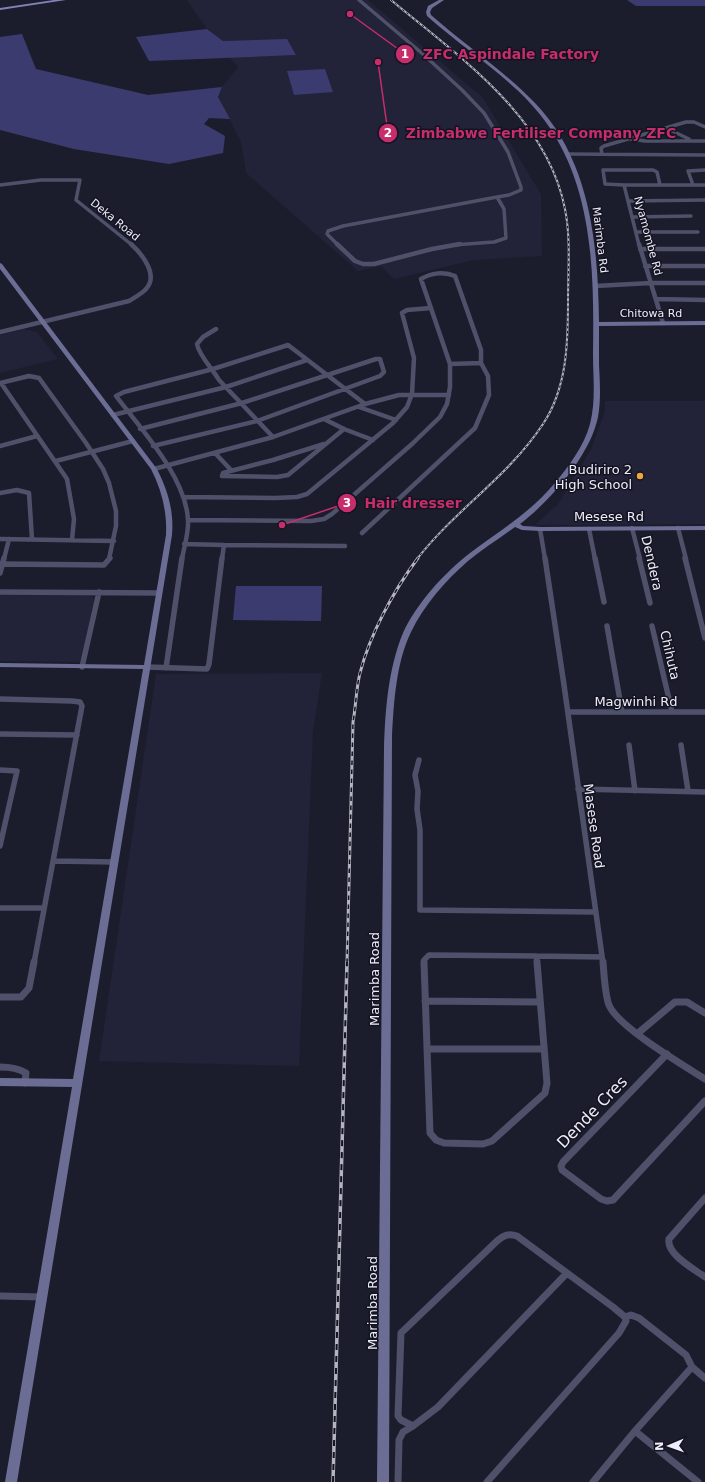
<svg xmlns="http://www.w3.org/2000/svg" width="705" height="1482" font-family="'DejaVu Sans',sans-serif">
  <rect width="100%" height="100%" fill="#1c1d2c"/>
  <path fill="#222238" d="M187,0h181l115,98 58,96 1,62 -68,4 -80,19 -13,-13 -23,5 -112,-98 -5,-31 -23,-45 4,-10 16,-20 -9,-10 67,-2 -9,-15 -64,1 -16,-12z
    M24,329l13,3 21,27 -58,14v-38z
    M605,401h100v123l-170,1 24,-22 32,-54 14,-38z
    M0,594l90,1 4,3 -13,64 -81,-1z
    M322,673l-9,59 -14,334 -200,-5 57,-387z"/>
  <path fill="#3c3b6f" d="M627,0h78v6h-69z
    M207,29l16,12 64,-2 9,16 -147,6 -13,-24z
    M22,34l14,35 112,26 74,-8 -4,10 12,22 -21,-1 -5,6 21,12 -2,17 -54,11 -95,-15 -74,-19v-93z
    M325,69l8,23 -39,3 -7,-24z
    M236,586h86l-1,35 -88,-1z"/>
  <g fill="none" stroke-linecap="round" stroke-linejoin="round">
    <path stroke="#4f516a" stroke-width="3.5" d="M359,0l65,55 38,35 22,23 24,39 13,35v3l-12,5 -12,2
      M666,128l23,11
      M631,139l14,2h60
      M567,154l138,1
      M602,154l-1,-6 3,-2 82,-24h8l11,5
      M0,185l41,-5h39l-4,20 56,45
      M624,185l-19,-1 -2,-14h50l4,2 3,13
      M693,185l-5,-14 17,-1
      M629,201l76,-1
      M632,217l59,-1
      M636,232h62
      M338,245l-11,-11 1,-3 15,-5 154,-29
      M453,245l41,-3 12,-4 -2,-29 -7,-12
      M639,245l-15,-60h81"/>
    <path stroke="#4f516a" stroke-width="4.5" d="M337,244l18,17 8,3h11l58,-15 28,-5
      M639,244l24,79
      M640,249h65
      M645,266h60
      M595,286l56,-3h54
      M656,299l49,1
      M216,329l-13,8 -6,7c2,12 16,25 22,36l54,57
      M0,332l129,-31c5,-3 12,-7 16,-11 15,-14 -3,-36 -14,-46
      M450,364l31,-1
      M0,383l29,-7 10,2 47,65 17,26 6,14 7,28v15l-7,33
      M1,383l66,96 7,40 -2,21
      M359,407l37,13
      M113,415l113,-28 81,-27
      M324,419l20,10 29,11
      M140,429l102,-26 134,-44h4l4,13 -4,4 -123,45 -104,25
      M324,444l-51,16 -50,13 -1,3 55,1 11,-2 56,-46
      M0,446l37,-10
      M215,453l16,17
      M56,461l77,-20
      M154,469l119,-32 92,-33 34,-9h50
      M0,493l17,-3 12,3 3,46
      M183,497l92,1 22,-1 10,-3 86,-71 14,-16 5,-13 2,-36 -12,-45 5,-3 24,-2
      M188,520l123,1 13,-2 8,-5 80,-70 28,-27 7,-13 3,-17v-23l-29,-85c10,-6 23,-8 34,-3l26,74v13l7,13 1,19 -14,33 -113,105
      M632,528l8,31
      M678,528l8,31
      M540,529l5,30
      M589,529l6,30
      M0,539l114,2
      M184,544l40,1 -2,14
      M224,545l121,1
      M4,559l5,-20
      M182,559c2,-12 7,-27 6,-39 -2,-43 -47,-91 -72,-124l8,-4 89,-23 75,-24 77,59"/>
    <path stroke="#4f516a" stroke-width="5.5" d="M545,558l19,127 39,278
      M595,558l9,44
      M639,558l11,45
      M685,558l20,80
      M0,564l104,1 6,-7
      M0,573l4,-15
      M0,592l159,1
      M607,626l15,86
      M652,626l20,86
      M82,667l17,-75
      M147,667l60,2 2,-5 13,-106
      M166,668l16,-110
      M0,699l72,2 8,1 2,4 -48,257
      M568,712h137
      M0,734l77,1
      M629,745l6,46
      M681,745l7,46
      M419,760l-4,15 3,16 -1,18 3,21v80l175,2
      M0,770l17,1 -17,75
      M578,789l127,3
      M54,861l61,1
      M0,908h44
      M536,956l66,1
      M536,956l1,7
      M424,963v-3l5,-5 107,1"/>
    <path stroke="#4f516a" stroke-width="7" d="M424,962l6,171 6,7 8,3 39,1 9,-3 53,-48 2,-10 -10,-121
      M603,962c1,12 2,33 6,43 9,22 74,60 96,74
      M0,997h21l8,-9 5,-26
      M425,1001l114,1
      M637,1034l38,-32h12l18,11
      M427,1049h117
      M667,1054l-104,108 -2,4 1,4 39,29 6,2 6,-1 92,-99
      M0,1067c10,0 18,1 26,6l-1,10
      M705,1198l-36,41c-3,15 25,30 36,38
      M0,1296l43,1
      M625,1317l6,-2 8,3 47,37 6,12 13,11
      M413,1426l25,-19 129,-134
      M635,1431l63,51
      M398,1482l1,-42 4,-8 10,-6 -12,-6 -3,-4 3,-83 96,-92c7,-6 12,-8 20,-5l96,71 12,10 1,4 -7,12 -132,149
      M593,1482l42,-51 57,-64"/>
    <path fill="#6b6d95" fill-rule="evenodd" d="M439,0h5l-12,8 -2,4 1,3c34,30 72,55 104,88 56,58 63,143 64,219l106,-1v4l-106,1c0,13 0,26 0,39 1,18 2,35 -1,52 -8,39 -48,84 -78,107l3,2 17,1 165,-1v4l-165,1 -18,-1 -7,-3c-15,11 -32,22 -47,34 -22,19 -44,44 -57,71 -15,31 -17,70 -19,104l-3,746h-12l7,-732c1,-38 4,-81 19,-117 13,-29 42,-61 67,-80 30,-23 60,-40 84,-69 15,-18 30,-38 36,-60 6,-23 3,-47 3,-70 1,-79 1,-166 -48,-233 -29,-40 -80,-71 -118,-105l-1,-4 2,-6z
      M0,263l2,1 155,205c11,22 17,42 15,66l-155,947h-12l67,-395 -72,-1v-8l73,1 70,-410 -143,-2v-4l144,2 22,-130c1,-24 -4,-44 -15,-66l-151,-200z"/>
    <path fill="#8182b7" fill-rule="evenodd" d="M54,0h12l-66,10v-2z"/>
    <g stroke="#b4b5c1" stroke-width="2">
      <path id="rail-far2" d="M391,0c68,57 156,116 174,209 6,30 3,62 3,92 0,42 -1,87 -25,123 -34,52 -88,86 -126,135"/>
    </g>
    <g stroke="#b4b5c1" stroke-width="3">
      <path id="rail-far1" d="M347,963l6,-241c3,-16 3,-33 7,-49 10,-39 34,-83 58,-115"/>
    </g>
    <g stroke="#b4b5c1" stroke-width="3.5">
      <path id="rail" d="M333,1482l14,-520"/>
    </g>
    <use href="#rail-far2" stroke="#131322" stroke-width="1" stroke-dasharray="2.5" stroke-linecap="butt"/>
    <use href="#rail-far1" stroke="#131322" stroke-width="1.5" stroke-dasharray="4.5" stroke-linecap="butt"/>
    <use href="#rail" stroke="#131322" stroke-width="2" stroke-dasharray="6" stroke-linecap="butt"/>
  </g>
  <circle fill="#eda83b" stroke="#131322" stroke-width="1.5" cx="640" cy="476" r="4"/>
  <g text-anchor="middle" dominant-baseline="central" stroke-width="3" stroke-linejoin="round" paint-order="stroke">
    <g font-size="11" fill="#ecedf8" stroke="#131322">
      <text transform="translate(115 220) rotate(39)">Deka Road</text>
      <text transform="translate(648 236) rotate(75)">Nyamombe Rd</text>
      <text transform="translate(600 240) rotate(83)">Marimba Rd</text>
      <text x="651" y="313">Chitowa Rd</text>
    </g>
    <g font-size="13" fill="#ecedf8" stroke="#131322" text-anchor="end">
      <text x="632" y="469">Budiriro 2<tspan x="632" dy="15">High School</tspan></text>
    </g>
    <g font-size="13" fill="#ecedf8" stroke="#131322">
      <text x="609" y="516">Mesese Rd</text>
      <text transform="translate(652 563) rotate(77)">Dendera</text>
      <text transform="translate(670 655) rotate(77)">Chihuta</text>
      <text x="636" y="701">Magwinhi Rd</text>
      <text transform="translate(594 826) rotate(82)">Masese Road</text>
      <text transform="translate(374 979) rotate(-90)">Marimba Road</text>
      <text transform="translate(372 1303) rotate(-90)">Marimba Road</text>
    </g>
    <g font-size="16" fill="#ecedf8" stroke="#131322">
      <text transform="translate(592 1112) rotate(-46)">Dende Cres</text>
    </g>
  </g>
  <path fill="none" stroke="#c62d6b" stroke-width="1.5" d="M350 14L405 54M378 62L388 133M282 525L347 503"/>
  <g fill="#c62d6b" stroke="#131322" stroke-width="1.5">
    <circle cx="350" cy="14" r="4"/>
    <circle cx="378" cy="62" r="4"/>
    <circle cx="282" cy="525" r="4"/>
    <circle cx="405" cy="54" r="10"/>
    <circle cx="388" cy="133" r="10"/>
    <circle cx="347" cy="503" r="10"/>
  </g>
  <g font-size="12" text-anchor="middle" font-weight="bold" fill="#fff">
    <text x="405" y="58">1</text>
    <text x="388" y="137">2</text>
    <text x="347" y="507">3</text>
  </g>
  <g font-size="14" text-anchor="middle" font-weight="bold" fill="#c62d6b" stroke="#131322" stroke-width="3" stroke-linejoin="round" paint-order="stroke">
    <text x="511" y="59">ZFC Aspindale Factory</text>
    <text x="541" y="138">Zimbabwe Fertiliser Company ZFC</text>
    <text x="413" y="508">Hair dresser</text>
  </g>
  <g transform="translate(669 1446) rotate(268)" stroke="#131322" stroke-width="3" paint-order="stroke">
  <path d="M0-3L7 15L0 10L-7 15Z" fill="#ecedf8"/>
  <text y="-6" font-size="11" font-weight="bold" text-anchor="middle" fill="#ecedf8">N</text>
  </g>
</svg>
